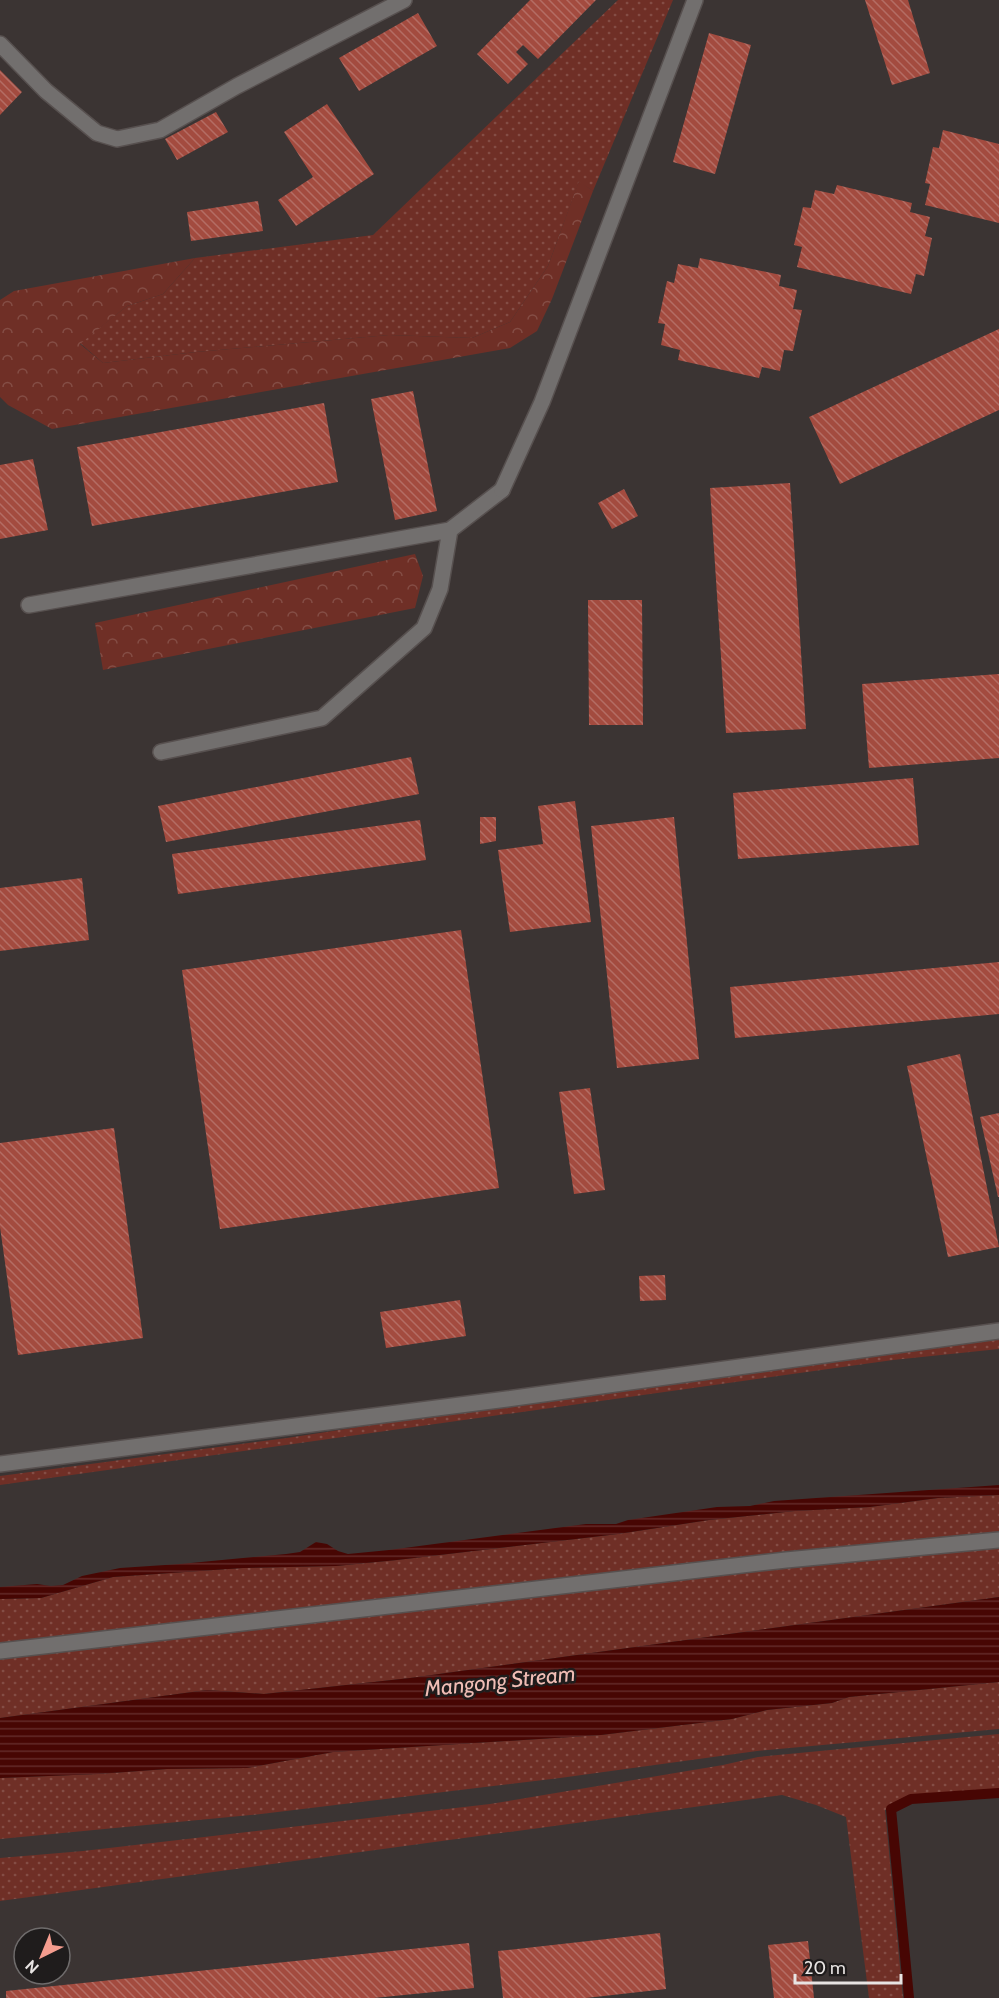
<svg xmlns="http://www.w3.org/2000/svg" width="999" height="1998" font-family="Cabin,sans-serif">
  <defs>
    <pattern id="grass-dots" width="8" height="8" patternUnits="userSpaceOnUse" patternTransform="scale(1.5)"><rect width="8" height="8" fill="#6f2f26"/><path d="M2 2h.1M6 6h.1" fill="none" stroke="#844d45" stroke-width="1.8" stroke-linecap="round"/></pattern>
    <pattern id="forest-crowns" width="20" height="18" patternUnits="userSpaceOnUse" patternTransform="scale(1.5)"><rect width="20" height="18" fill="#6f2f26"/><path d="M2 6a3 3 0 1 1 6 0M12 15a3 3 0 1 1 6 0" fill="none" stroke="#844d45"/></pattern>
    <pattern id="water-rules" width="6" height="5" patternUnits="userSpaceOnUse" patternTransform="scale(1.5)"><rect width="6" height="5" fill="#470603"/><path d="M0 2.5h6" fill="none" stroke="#622a28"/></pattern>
    <pattern id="building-back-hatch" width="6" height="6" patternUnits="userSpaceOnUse" patternTransform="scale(1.5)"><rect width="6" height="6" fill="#a34b3f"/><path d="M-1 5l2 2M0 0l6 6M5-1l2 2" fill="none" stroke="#b46d64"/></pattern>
  </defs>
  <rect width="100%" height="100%" fill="#3b3433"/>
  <path fill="url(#grass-dots)" d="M618,0h55l-80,191 -14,-9 -31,84 -38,56 -38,16 -83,-3 -193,17 -93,11 -23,-20 47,-37 36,-12 32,-36 178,-23z
    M999,1339v10l-106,11 -893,125v-9l287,-38 182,-28z
    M999,1495v40l-999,111v-47l41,-1 72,-21 130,-9 93,-2 61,-6 221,-26 91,-14 86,-9 75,-4 68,-9z
    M999,1542v55l-589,81 -146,16 -57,-4 -207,28v-61z
    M999,1682v47l-242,22 -197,27 -299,36 -261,25v-61l98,-4 69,-5 80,-1 86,-16 268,-17 131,-16 35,-9 65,-7 17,-6z
    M999,1734v55l-85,6 -29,15 18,188h-34l-23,-181 -30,-12 -34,-10 -782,106v-43l83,-7 407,-47 233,-39 35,-8z"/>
  <path fill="url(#forest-crowns)" d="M579,181l14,10 -41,108 -15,32 -27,17 -458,81 -44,-24 -8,-8v-97l14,-9 181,-33 -32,36 -36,12 -47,38 23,19 93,-11 193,-17 83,3 38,-16 38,-56z
    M415,554l8,22 -8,32 -312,62 -8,-47z"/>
  <path fill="url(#water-rules)" d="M999,1485v10l-61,3 -68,9 -75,4 -86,9 -91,14 -221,26 -61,6 -93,2 -130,9 -72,21 -41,1v-12l37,-3 14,2 12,-1 19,-9 38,-8 60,-4 106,-10 14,-2 16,-10 11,2 11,7 10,3 41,-4 197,-26h30l12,-4 89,-13 33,-1 24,-5z
    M999,1597v85l-150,15 -17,6 -65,7 -35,9 -131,16 -268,17 -86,16 -80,1 -69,5 -98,4v-60l207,-28 57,4 146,-16z"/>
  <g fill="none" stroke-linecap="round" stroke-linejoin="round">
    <path stroke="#470603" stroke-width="10" d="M909,1998l-18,-189 20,-10 88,-6"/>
  </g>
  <path fill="url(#building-back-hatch)" d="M530,0h66l-58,59 -15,-14 -7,7 12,12 -20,20 -31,-30z
    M865,0h43l22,73 -38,12z
    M418,13l19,33 -78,45 -20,-33z
    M709,33l42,12 -36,129 -42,-12z
    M0,70l22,22 -22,23z
    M327,104l47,70 -78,52 -18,-26 35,-23 -29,-45z
    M216,112l12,20 -51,28 -12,-21z
    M943,130l56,14v79l-74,-18 5,-21 -5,-1 8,-36 6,1z
    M837,185l75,18 -2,9 20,5 -5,19 7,2 -8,38 -8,-2 -5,20 -114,-27 5,-20 -8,-2 9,-38 8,1 4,-18 19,4z
    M258,201l5,30 -72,10 -4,-29z
    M700,258l81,17 -2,11 18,4 -4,19 9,1 -9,41 -9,-1 -4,21 -18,-4 -3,11 -81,-18 2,-10 -19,-5 4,-21 -7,-1 9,-42 7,2 4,-19 20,4z
    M999,329v81l-159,74 -31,-67z
    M413,391l24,120 -42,9 -24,-121z
    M324,403l14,79 -246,44 -15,-79z
    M33,459l15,71 -48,9v-74z
    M790,483l16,246 -80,4 -16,-245z
    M624,489l14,27 -26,13 -14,-26z
    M588,600h54l1,125h-54z
    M999,674v84l-130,10 -7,-84z
    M411,757l8,37 -253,48 -8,-36z
    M913,778l6,67 -181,14 -5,-66z
    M575,801l16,121 -81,10 -12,-82 45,-6 -5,-38z
    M480,817h16v24l-16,3z
    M674,817l25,242 -82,9 -26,-242z
    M420,820l6,40 -248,34 -6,-40z
    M82,878l7,62 -89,11v-63z
    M461,930l38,258 -279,41 -38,-259z
    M999,962v52l-264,24 -5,-51z
    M960,1054l39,193 -51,10 -41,-191z
    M590,1088l15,102 -31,4 -15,-102z
    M999,1113v84h-1l-18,-80z
    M114,1128l29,210 -125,17 -18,-128v-84z
    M665,1275l1,25 -26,1 -1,-25z
    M460,1300l6,36 -80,12 -6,-36z
    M660,1933l6,56 -80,9h-83l-5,-47z
    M808,1941l6,57h-40l-6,-53z
    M469,1943l5,45 -100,10h-368v-7z"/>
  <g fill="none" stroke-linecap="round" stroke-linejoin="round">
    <g stroke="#57504f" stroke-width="18">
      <path id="service" d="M0,44l46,47 51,42 20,6 43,-9 77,-44 167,-86
        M29,605l421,-75 52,-40
        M161,752l161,-34 102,-90 16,-39 10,-59"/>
    </g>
    <g stroke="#57504f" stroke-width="18">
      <path id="minor" d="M502,490l40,-88 153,-402
        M0,1464l507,-65 492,-68
        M0,1651l786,-91 213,-20"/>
    </g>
    <use href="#service" stroke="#726f6e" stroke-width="15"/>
    <use href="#minor" stroke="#726f6e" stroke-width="15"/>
  </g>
  <g text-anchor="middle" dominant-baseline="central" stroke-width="5" stroke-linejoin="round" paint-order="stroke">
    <g font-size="22" font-style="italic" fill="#f0bdb5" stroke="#1f1c1c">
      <text transform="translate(500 1681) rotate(-6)">Mangong Stream</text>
    </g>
  </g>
  <g transform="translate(42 1956) rotate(223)"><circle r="28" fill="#1f1c1c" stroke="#6f6c6c" stroke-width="1.5"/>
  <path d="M0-4.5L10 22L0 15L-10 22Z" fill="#f59d8f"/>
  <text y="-9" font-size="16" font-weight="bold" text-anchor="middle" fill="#e8e4e3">N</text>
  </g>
  <path d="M795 1974v9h106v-9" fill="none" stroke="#e8e4e3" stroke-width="3"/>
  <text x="804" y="1974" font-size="18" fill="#e8e4e3" stroke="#1f1c1c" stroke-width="4.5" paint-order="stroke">20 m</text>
</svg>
